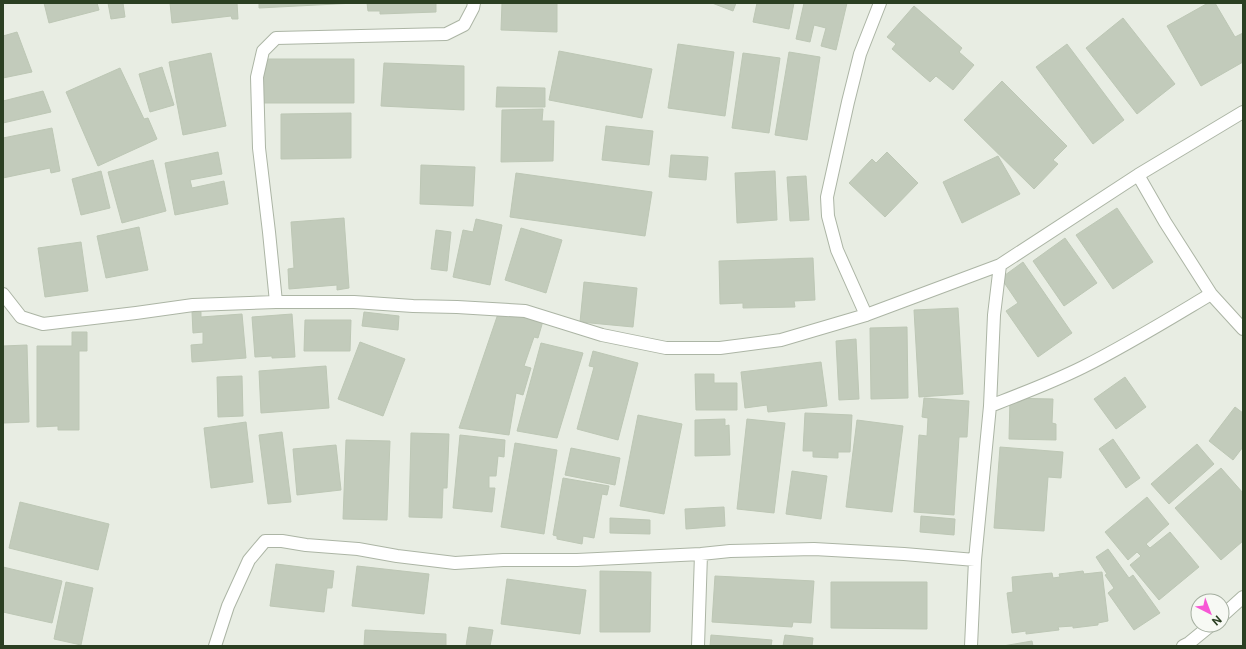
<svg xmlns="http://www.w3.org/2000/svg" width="1246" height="649" font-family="Inter,sans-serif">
  <rect width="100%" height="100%" fill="#e8ede3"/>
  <path fill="#c2cbbb" stroke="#bdc7b5" d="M44,3h53l2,7 -50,13z
    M108,3h15l2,14 -14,2z
    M170,3h67l1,16h-6l-1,-3 -59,7z
    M259,3h96l-96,5z
    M367,3h69v9l-56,2v-3h-12z
    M502,3h55v29l-56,-2z
    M712,3h24l-3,8z
    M757,3h37l-5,26 -36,-7z
    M804,3h43l-11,47 -15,-4 5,-18 -12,-3 -4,17 -14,-3z
    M1208,3h7l20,34 8,-4v29l-42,24 -34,-60z
    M914,6l48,42 -3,4 15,13 -21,25 -17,-14 -6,6 -38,-33 4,-5 -9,-7z
    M1123,18l52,66 -38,30 -51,-66z
    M17,32l15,40 -29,6v-42z
    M678,44l56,8 -9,64 -57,-8z
    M1067,44l57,76 -31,24 -57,-77z
    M559,51l93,18 -10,49 -93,-18z
    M789,52l31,5 -13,83 -32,-5z
    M211,53l15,73 -43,9 -14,-73z
    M743,53l37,5 -11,75 -37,-5z
    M263,59h91v44h-91z
    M384,63l80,3v44l-83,-4z
    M162,67l12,38 -24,7 -11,-38z
    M120,68l24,51 4,-1 9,21 -59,27 -32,-74z
    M1002,81l65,65 -14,14 5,4 -24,25 -70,-69z
    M497,87l48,1v19h-49z
    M43,91l8,21 -48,11v-22z
    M543,109l-1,12h12l-1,40 -52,1 1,-52z
    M351,113v45l-70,1v-45z
    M606,126l47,5 -4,34 -47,-5z
    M52,128l8,43 -9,2 -1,-5 -47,10v-40z
    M218,152l4,22 -32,6 2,8 32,-7 4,23 -53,11 -10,-52z
    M887,152l31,31 -33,34 -36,-34 23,-24 4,4z
    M671,155l37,2 -2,23 -37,-3z
    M998,156l22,38 -58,29 -19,-41z
    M153,160l13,51 -44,12 -14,-51z
    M421,165l54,2 -2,39 -53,-2z
    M101,171l9,37 -29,7 -9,-36z
    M775,171l2,49 -40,3 -2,-50z
    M516,173l136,19 -7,44 -135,-19z
    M806,176l3,44 -19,1 -3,-44z
    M1117,208l36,54 -40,27 -37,-54z
    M344,218l5,70 -12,2v-5l-48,4 -1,-20 6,-1 -3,-46z
    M476,219l26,6 -12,60 -37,-8 10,-47 10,2z
    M139,227l9,43 -42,8 -9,-42z
    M521,228l41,12 -16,53 -41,-13z
    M436,230l15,2 -4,39 -16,-2z
    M1065,238l32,45 -33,23 -31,-45z
    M81,242l7,49 -43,6 -7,-49z
    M813,258l2,42 -21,1 1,6 -52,1v-5l-23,1 -1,-43z
    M1023,262l49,71 -34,24 -32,-46 12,-8 -17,-25z
    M584,282l53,6 -4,39 -53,-5z
    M500,308l43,13 -5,17 -4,-1 -10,29 7,2 -8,27 -7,-2 -7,42 -50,-7z
    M958,308l5,86 -44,3 -5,-87z
    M192,312h9v5l41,-3 4,44 -54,4 -1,-17 12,-1v-12l-10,1z
    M364,312l35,4 -1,14 -36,-4z
    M292,314l3,43 -23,1v-2l-17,1 -3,-40z
    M305,320h46l-1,31h-46z
    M907,327l1,71 -37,1 -1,-71z
    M72,332h15v19h-8v79h-21v-4l-21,1v-81h35z
    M856,339l3,60 -20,1 -3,-59z
    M360,342l45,17 -22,57 -45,-17z
    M541,343l42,10 -26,85 -40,-7z
    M27,345l2,77 -26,1v-77z
    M593,351l45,12 -20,77 -41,-11 17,-62 -5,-1z
    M821,362l6,44 -59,6 -1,-7 -22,3 -4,-36z
    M326,366l3,42 -68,5 -2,-42z
    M695,374h19v9h23v27h-41z
    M242,376l1,40 -25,1 -1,-40z
    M1125,377l21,30 -30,22 -22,-30z
    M924,398l45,3 -2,36h-8l-5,78 -40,-3 5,-77 8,1 1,-18 -6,-1z
    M1010,398l43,1 -1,24 4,1v16l-47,-1z
    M1235,407l8,6v34l-10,13 -24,-19z
    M805,413l47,2 -2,37h-12v6l-25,-1v-6h-10z
    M638,415l44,9 -18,90 -44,-8z
    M725,419v7l4,-1 1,30 -35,1v-36z
    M747,419l38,4 -11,90 -37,-4z
    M857,420l46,6 -11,86 -46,-5z
    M246,422l7,60 -42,6 -7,-60z
    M282,432l9,70 -23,2 -9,-69z
    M411,433l38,1 -2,54h-4l-1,30 -33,-1z
    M460,435l45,5 -1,17 -6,-1 -2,20h-7v12h6l-3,24 -39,-4z
    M1113,439l27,39 -14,10 -27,-39z
    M346,440l44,1 -3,79 -44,-1z
    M515,443l42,7 -13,84 -43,-7z
    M1197,444l17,20 -45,40 -18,-20z
    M336,445l5,45 -44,5 -4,-46z
    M1000,447l63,5 -2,26 -13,-1 -4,54 -50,-3z
    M571,448l49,10 -5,27 -50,-10z
    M1221,468l22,25v48l-22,19 -46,-52z
    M792,471l35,5 -6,43 -35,-5z
    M563,478l46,8 -2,9 -5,-1 -8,44 -11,-2 -1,8 -25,-5v-3l-4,-1z
    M1147,497l22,27 -23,20 4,4 20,-16 29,35 -40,33 -29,-35 11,-9 -4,-4 -9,8 -23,-28z
    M20,502l89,22 -11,46 -89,-22z
    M724,507l1,19 -39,3 -1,-20z
    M921,516l34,3 -1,16 -34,-3z
    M610,518l40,2v14l-40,-1z
    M1108,549l21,29 4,-3 27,38 -26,17 -26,-37 6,-5 -9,-13 2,-1 -11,-17z
    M276,564l58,7 -2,17h-5l-3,24 -54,-6z
    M357,566l72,8 -5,40 -72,-8z
    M3,567l59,14 -10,42 -49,-11z
    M600,571l51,1 -1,60h-50z
    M1083,571l1,3 18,-2 6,49 -10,2v2l-25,3v-2l-15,1 1,3 -33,4v-3l-14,2 -5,-40 6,-1 -1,-15 40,-4 1,5 7,-1 -1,-3z
    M715,576l99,5 -3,42 -18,-1 -1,5 -80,-5z
    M507,579l79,11 -6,44 -79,-10z
    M66,582l27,6 -12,57 -27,-6z
    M831,582h96v47l-96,-1z
    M469,627l24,3 -3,16h-24z
    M365,630l81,4v12h-82z
    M711,635l61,5 -1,6h-61z
    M785,635l28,3 -1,8h-29z
    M1032,641l1,5h-30z"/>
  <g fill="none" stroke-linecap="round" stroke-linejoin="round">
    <g stroke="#acb5a5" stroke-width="14">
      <path id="minor" d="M1138,175l27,47 46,72 32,35
        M3,294l18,23 22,7 93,-11 57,-8 83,-3h78l59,4 44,1 68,4 77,24 64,13h54l61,-8 85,-25 134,-50 138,-90 105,-63
        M276,302l-7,-70 -10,-84 -2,-71 6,-26 13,-13 170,-4 18,-9 9,-17 1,-5
        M866,315l-29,-65 -9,-34 -1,-19 21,-95 12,-48 20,-51
        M990,406c31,-12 63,-24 93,-39 44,-22 86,-48 128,-73
        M1222,616l21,-19
        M215,646l13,-40 21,-46 16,-19h17l24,4 52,4 39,7 58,7 48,-3h74l124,-6 29,-3 84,-2 90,5 71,6
        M698,646l3,-92
        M971,646l4,-86 15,-154 4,-91 6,-50
        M1183,646l6,-3 22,-18"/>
    </g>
    <use href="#minor" stroke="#fff" stroke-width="12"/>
  </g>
  <rect width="1246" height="649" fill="none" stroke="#2b3f22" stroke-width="8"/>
  <g transform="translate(1210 613) rotate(138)"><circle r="19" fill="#f7f9f4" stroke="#a5afa0"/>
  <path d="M0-3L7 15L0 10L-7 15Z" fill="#f757d5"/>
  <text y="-6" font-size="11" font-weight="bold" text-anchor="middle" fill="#2b3f22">N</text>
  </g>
</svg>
